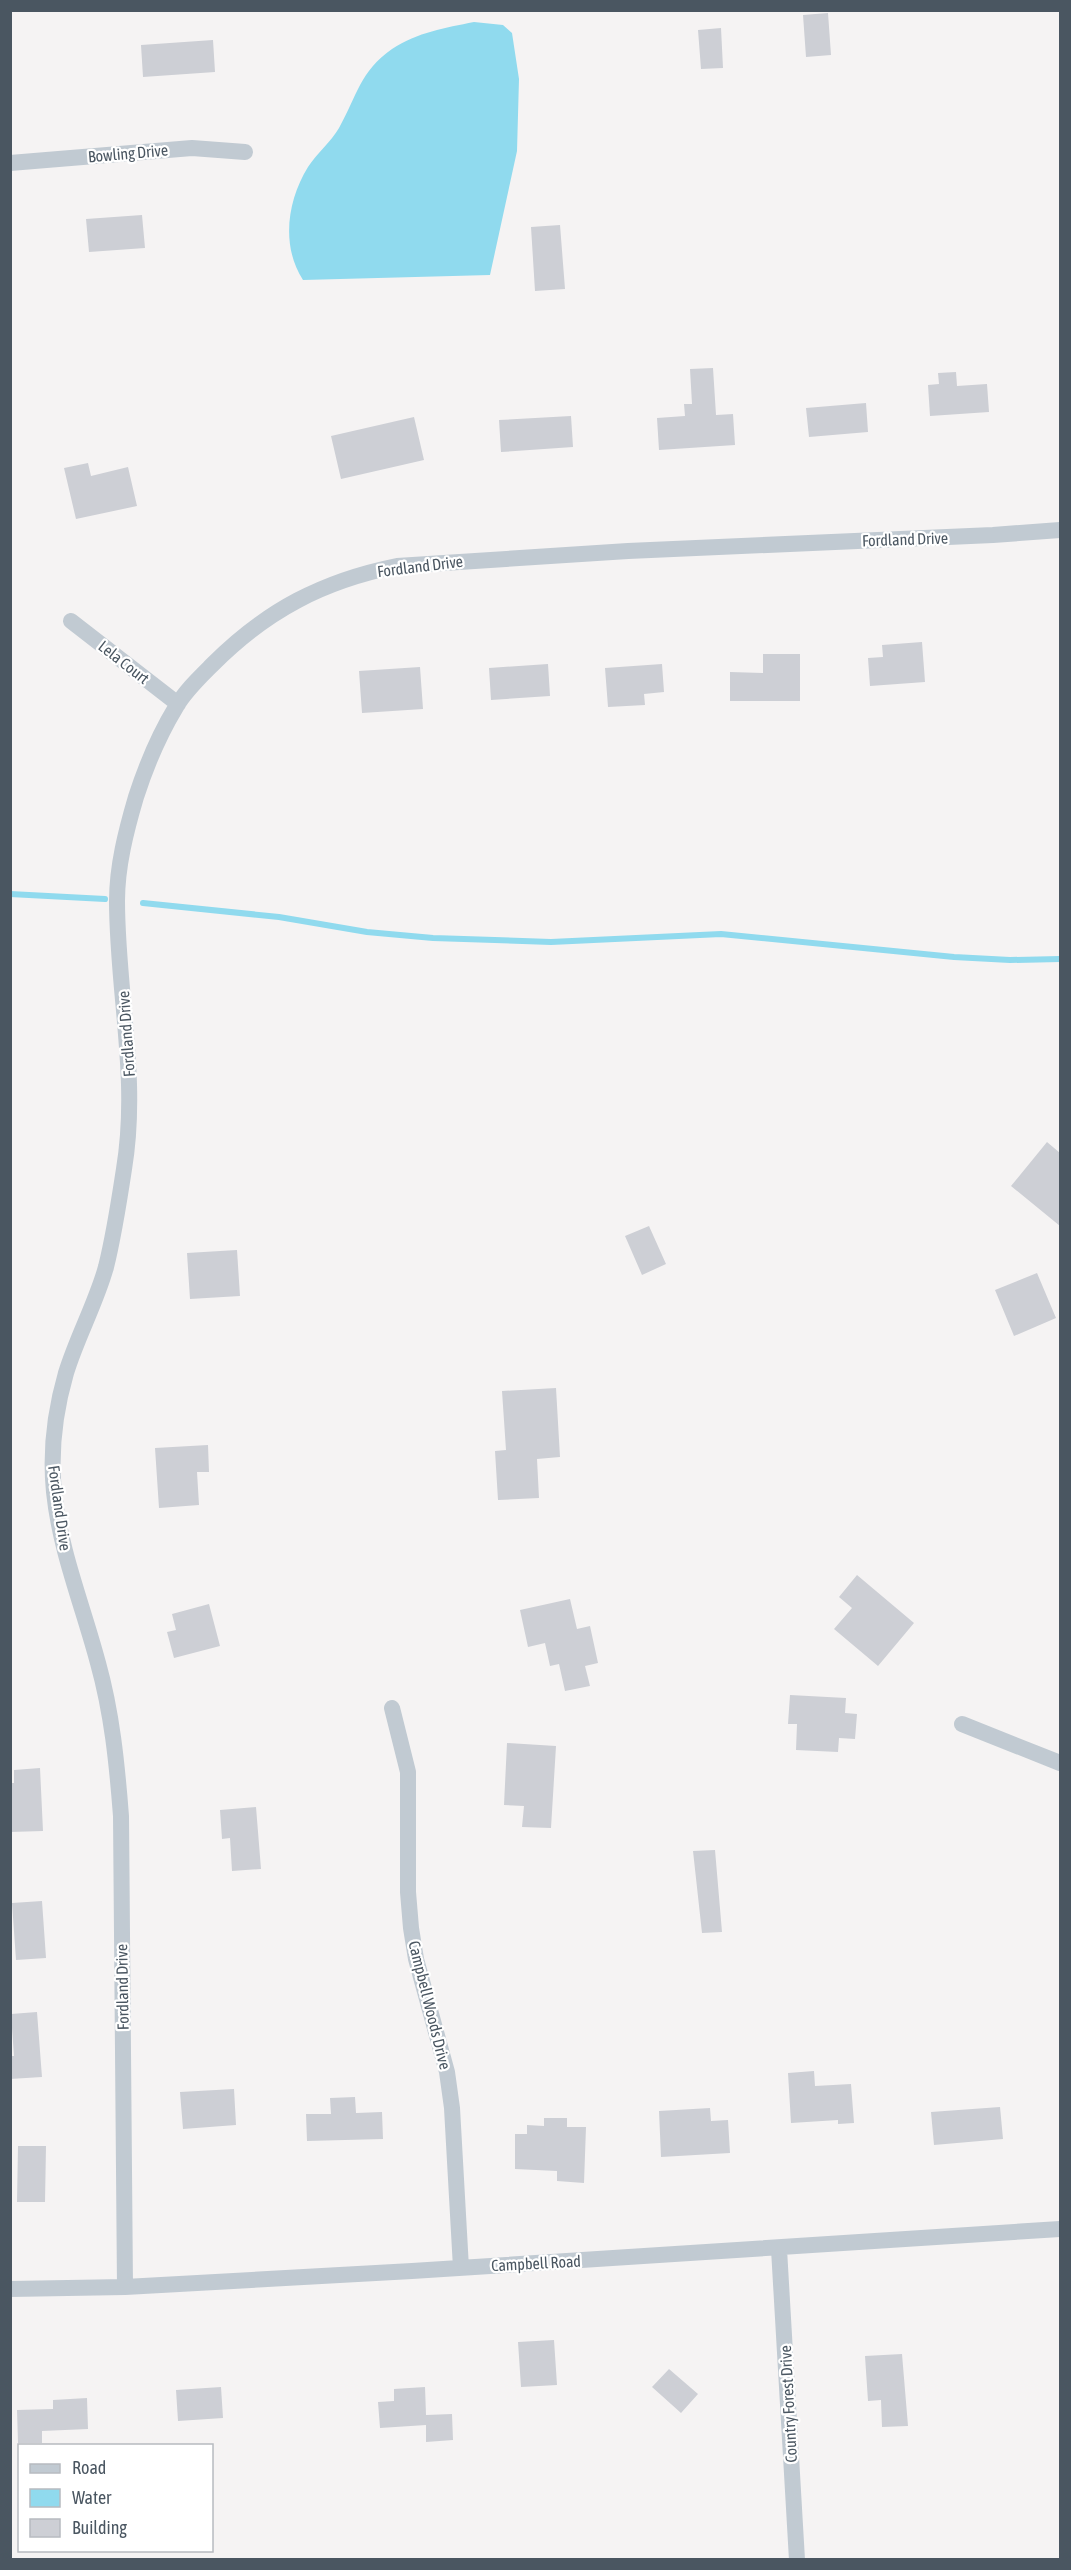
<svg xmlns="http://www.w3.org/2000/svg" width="1071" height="2570" font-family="'Asap Condensed',sans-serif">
  <rect width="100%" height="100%" fill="#f5f3f3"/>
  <path fill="#90daee" d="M474,22l29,3 9,8 7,46 -2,72 -27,124 -187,5c-22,-34 -16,-79 5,-113 9,-14 23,-25 31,-39 18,-32 21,-57 53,-79 26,-17 53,-21 82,-27z"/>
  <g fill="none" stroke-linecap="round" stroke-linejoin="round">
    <path stroke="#90daee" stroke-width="6" d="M10,894l95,5
      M143,903l136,14 88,15 66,6 118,4 170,-8 233,23 56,3 50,-1"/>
  </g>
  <path fill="#cdcfd5" d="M828,13l3,42 -25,2 -3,-42z
    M721,28l2,40 -22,1 -3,-39z
    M213,40l2,32 -72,5 -2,-32z
    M142,215l3,33 -56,4 -3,-33z
    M560,225l5,64 -30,2 -4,-64z
    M713,368l3,47 17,-1 2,31 -76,5 -2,-32 28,-2 -1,-12h8l-2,-35z
    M956,372l1,14 30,-2 2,28 -59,4 -2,-31 11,-1 -1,-11z
    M866,403l2,29 -59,5 -3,-29z
    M571,416l2,31 -72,5 -2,-32z
    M414,417l10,43 -83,19 -10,-43z
    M88,463l3,13 37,-9 9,39 -61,13 -12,-51z
    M922,642l3,40 -55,4 -2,-28 15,-1 -1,-12z
    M763,654h37v47h-70v-29l33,1z
    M548,664l2,32 -59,4 -2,-32z
    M662,664l2,28 -20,2 1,11 -37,2 -3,-39z
    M420,667l3,42 -61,4 -3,-42z
    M1047,1142l13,11v73l-49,-40z
    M649,1226l17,38 -24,11 -17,-39z
    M237,1250l3,46 -50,3 -3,-46z
    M1037,1273l19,45 -42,18 -19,-46z
    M556,1388l4,69 -23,2 2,39 -41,2 -3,-49 11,-1 -4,-59z
    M208,1445l1,27h-12l2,33 -40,3 -4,-60z
    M857,1575l57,48 -36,43 -44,-37 18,-21 -13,-11z
    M570,1599l7,30 13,-3 8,37 -13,3 5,20 -25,5 -6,-27 -9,2 -5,-23 -17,4 -8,-37z
    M209,1604l11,42 -46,12 -7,-26 9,-2 -4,-16z
    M790,1695l56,3 -1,15 12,1 -2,25 -16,-1 -1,14 -42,-2 1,-26h-9z
    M507,1743l49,3 -5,82 -29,-1 2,-21 -20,-1z
    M40,1768l3,63 -33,1v-49h4v-13z
    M256,1807l5,62 -29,2 -2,-33 -8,1 -2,-29z
    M715,1850l7,82 -20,1 -9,-82z
    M42,1901l4,57 -30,2 -4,-57z
    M37,2012l5,65 -32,2v-23h4l-3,-42z
    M814,2071l1,15 36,-2 3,39 -16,1v-4l-47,3 -3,-50z
    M234,2089l2,36 -53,4 -3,-37z
    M355,2097l1,16 26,-1 1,27 -76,2 -1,-27h25l-1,-16z
    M1000,2107l3,32 -69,6 -3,-33z
    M710,2108l1,13 17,-1 2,33 -69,4 -2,-46z
    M544,2118h23v9h19l-2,56 -27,-2v-10l-42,-2v-35h12v-9l17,1z
    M18,2146h28l-1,56h-28z
    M554,2340l3,45 -36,2 -3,-45z
    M902,2354l6,72 -26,1 -1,-27 -13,1 -3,-45z
    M669,2369l29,25 -17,19 -29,-26z
    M221,2387l2,31 -45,3 -2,-31z
    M425,2387l1,28 26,-1 1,26 -27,2v-17l-46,3 -2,-26 16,-1v-12z
    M87,2398l1,31 -46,2v12h-24l-1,-33 36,-1v-9z"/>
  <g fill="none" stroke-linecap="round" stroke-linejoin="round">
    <path stroke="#c1cad2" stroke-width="16" d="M10,163l182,-15 53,4
      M71,621l107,83
      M392,1708l16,64v120l3,36 5,31 31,113 5,36 9,160
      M962,1724l98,39
      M779,2249l18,311
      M125,2287l-4,-471c-4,-52 -9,-103 -23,-153 -15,-57 -38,-112 -44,-171 -4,-40 1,-81 12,-119 11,-36 30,-70 40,-106 8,-32 13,-65 18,-98 15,-90 -7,-178 -7,-268 0,-35 9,-70 19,-104 10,-31 23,-62 40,-90 9,-16 24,-30 37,-43 54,-54 110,-83 184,-98l231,-15 365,-16 67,-5
      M10,2289l115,-2 287,-16 648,-42"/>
  </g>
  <g text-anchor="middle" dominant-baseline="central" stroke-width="4.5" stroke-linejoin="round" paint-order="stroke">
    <g font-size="16" fill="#4a5661" stroke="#fff">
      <text transform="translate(128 153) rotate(-5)">Bowling Drive</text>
      <text transform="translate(905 539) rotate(-2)">Fordland Drive</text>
      <text transform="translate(420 566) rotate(-7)">Fordland Drive</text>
      <text transform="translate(124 662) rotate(38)">Lela Court</text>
      <text transform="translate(126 1034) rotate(-94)">Fordland Drive</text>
      <text transform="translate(60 1508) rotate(82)">Fordland Drive</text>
      <text transform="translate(122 1987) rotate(-91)">Fordland Drive</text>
      <text transform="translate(430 2005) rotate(76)">Campbell Woods Drive</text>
      <text transform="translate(536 2263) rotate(-3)">Campbell Road</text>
      <text transform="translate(788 2404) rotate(-93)">Country Forest Drive</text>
    </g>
  </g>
  <rect width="1071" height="2570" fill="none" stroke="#4a5661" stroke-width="24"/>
  <rect x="18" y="2444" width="195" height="108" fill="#ffffff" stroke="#b7bbc0" stroke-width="1.5"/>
  <rect x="30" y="2464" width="30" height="9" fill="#c1cad2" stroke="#b7bbc0" stroke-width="1.5"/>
  <text x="72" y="2474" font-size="18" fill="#4a5661">Road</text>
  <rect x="30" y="2489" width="30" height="18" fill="#90daee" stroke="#b7bbc0" stroke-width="1.5"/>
  <text x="72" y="2504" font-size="18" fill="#4a5661">Water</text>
  <rect x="30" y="2519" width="30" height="18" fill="#cdcfd5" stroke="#b7bbc0" stroke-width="1.5"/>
  <text x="72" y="2534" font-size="18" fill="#4a5661">Building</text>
</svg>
